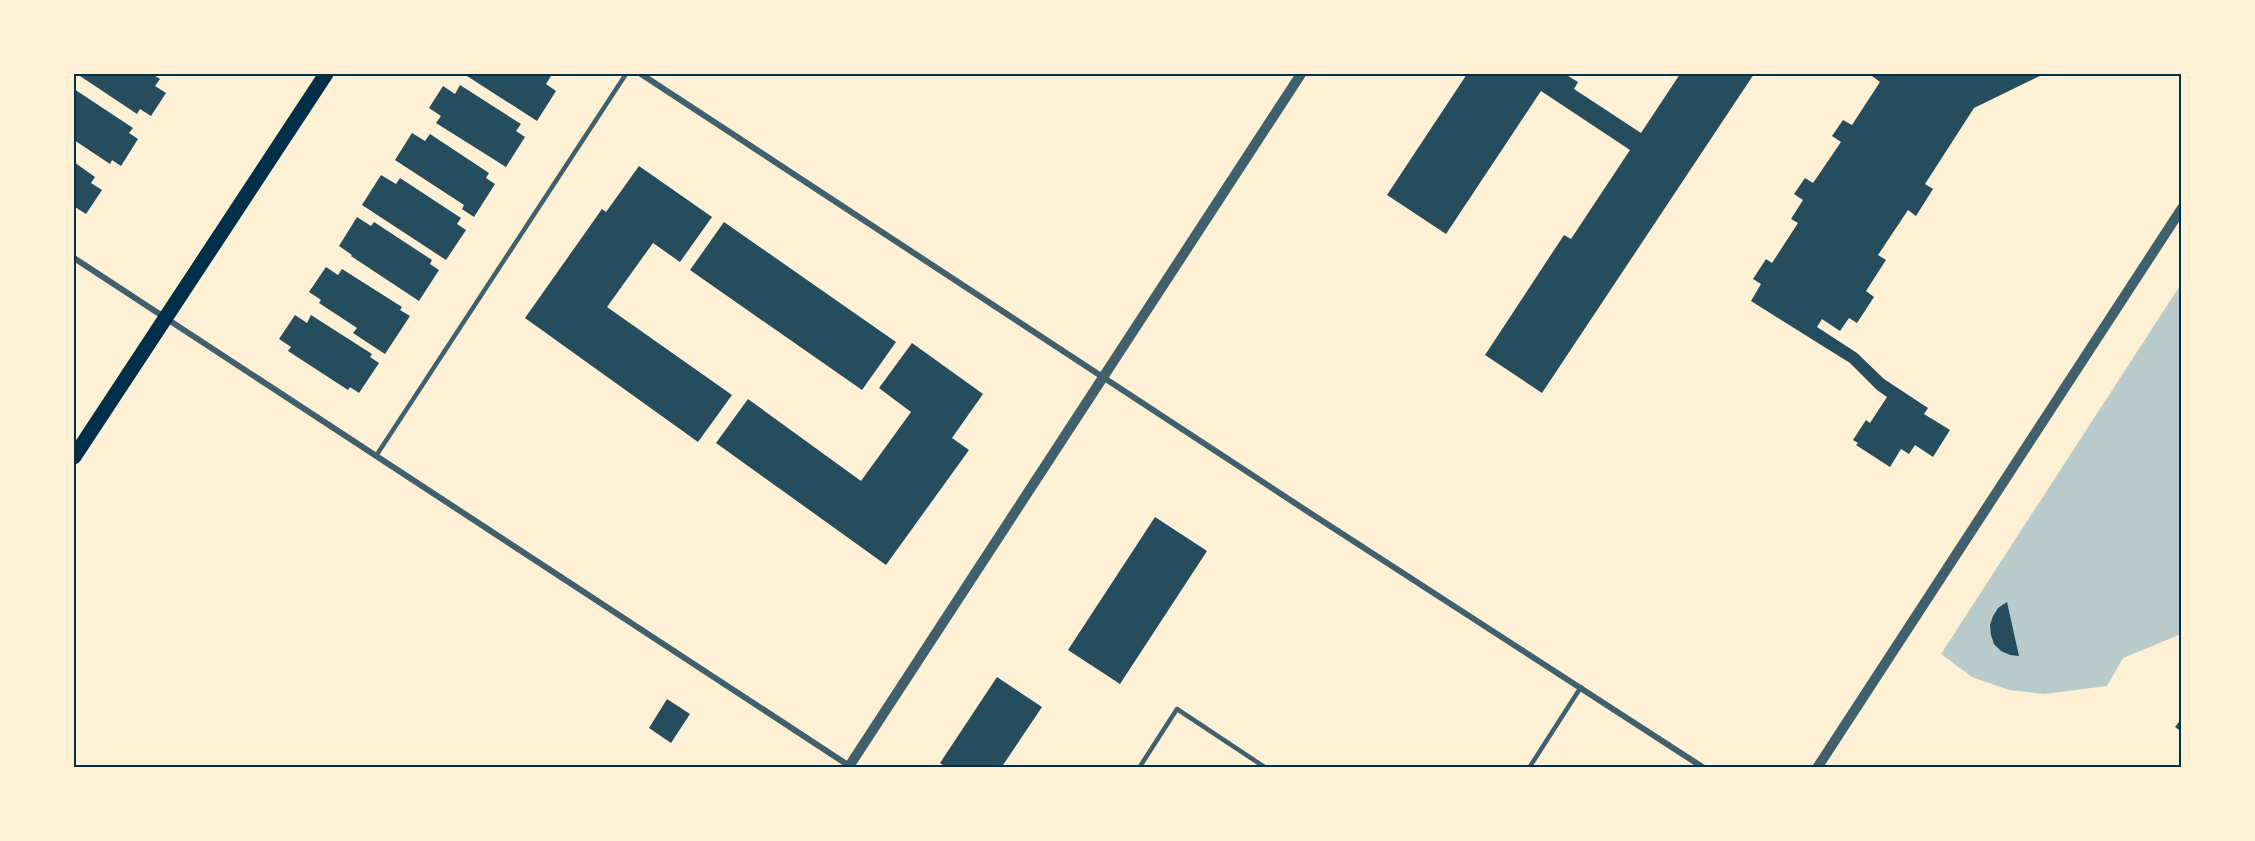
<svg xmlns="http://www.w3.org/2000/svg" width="2255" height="841" font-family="'Libre Baskerville',serif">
  <rect width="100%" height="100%" fill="#fdf0d5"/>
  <path fill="#b9caca" d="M2181,284v350l-58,24 -16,28 -63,8 -35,-4 -37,-13 -31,-23z"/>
  <path fill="#264d5e" d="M77,74h75l8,5 -5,7 11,7 -15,23 -11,-7 -3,5z
    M469,74h78l4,2 -5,8 10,7 -19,30 -70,-45z
    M1467,74h98l13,8 -4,7 67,44 39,-59h74l-212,319 -57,-38 79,-120 7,4 59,-89 -89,-59 -95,143 -59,-39z
    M1874,74h170l-70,34 -49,76 8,5 -17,27 -8,-6 -30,45 8,5 -20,31 8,6 -17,26 -8,-5 -9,13 -18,-12 -5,8 40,26 27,26 44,29 -4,6 26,16 -17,27 -18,-12 -6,9 -8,-5 -11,18 -34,-22 2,-2 -5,-3 13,-20 4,3 17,-26 -10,-7 -27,-27 -99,-62 10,-17 -8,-5 13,-20 6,4 26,-40 -7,-4 12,-19 -9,-6 11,-16 8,5 28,-41 -9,-6 11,-16 9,5 28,-43 -8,-6z
    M460,85l61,39 -5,7 9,6 -19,30 -70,-44 5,-7 -12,-8 14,-22 12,8z
    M74,89l59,39 -4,5 9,6 -17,27 -9,-6 -2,4 -36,-24z
    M412,133l13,8 5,-7 59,39 -3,5 9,6 -21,33 -12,-8 2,-4 -69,-45z
    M74,162l21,15 -4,6 11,7 -16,24 -11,-7 -1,2z
    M639,166l73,51 -32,45 -27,-19 -46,64 125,88 -34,47 -173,-124 77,-109 4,3z
    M381,175l15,9 4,-6 61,40 -4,6 9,6 -20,30 -84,-55z
    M357,217l14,9 3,-4 58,38 -2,4 9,6 -20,31 -68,-45 1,-1 -13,-9z
    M724,222l172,120 -34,48 -172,-120z
    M326,267l12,8 4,-6 60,38 -2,3 10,6 -25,38 -32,-21 4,-5 -38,-25 2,-3 -12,-8z
    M295,315l12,8 4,-8 61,39 -2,3 9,6 -20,30 -9,-6 -2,3 -60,-39 3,-4 -12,-8z
    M912,343l71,51 -31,44 17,12 -83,115 -170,-122 32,-44 113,82 50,-69 -32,-24z
    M1155,517l52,34 -87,133 -52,-34z
    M2007,602l12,54 -9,-1 -9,-4 -7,-7 -3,-9 -1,-10 3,-9 5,-8z
    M997,677l45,30 -41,61h-54l-7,-5z
    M667,699l23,15 -19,29 -22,-15z
    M2182,718v14l-7,-5z"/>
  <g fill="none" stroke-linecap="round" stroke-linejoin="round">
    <path stroke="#3f606c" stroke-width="4.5" d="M376,456l250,-382
      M1139,768l38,-59 89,59
      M1529,768l52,-81"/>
    <path stroke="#3f606c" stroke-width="6" d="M641,74l666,437 397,257
      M74,258l777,509"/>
    <path stroke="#3f606c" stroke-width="10" d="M848,768l453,-694
      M1817,768l365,-560"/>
    <path stroke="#003049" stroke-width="15" d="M74,457l252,-383"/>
  </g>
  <rect width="2255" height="841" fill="none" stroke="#fdf0d5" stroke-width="150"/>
  <rect x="75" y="75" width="2105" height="691" fill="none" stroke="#003049" stroke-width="2"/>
</svg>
